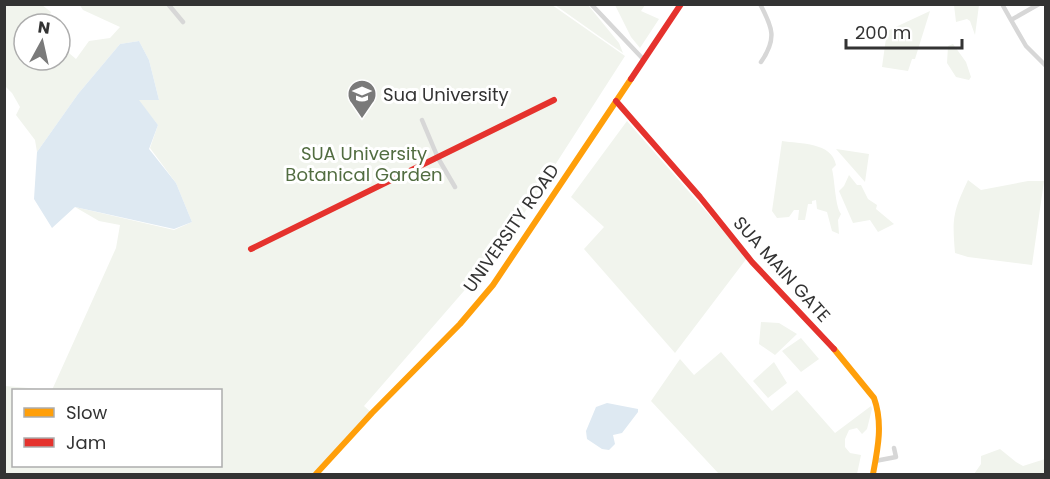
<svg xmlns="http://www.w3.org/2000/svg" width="1050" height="479" font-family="Poppins,sans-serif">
  <rect width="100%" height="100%" fill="#fff"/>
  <path fill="#f1f4ed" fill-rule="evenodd" d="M79,4l473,1 73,51 -122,190 -139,160 8,7 -56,61h-311v-88l47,4 64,-142 4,-23 -21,-4 -24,-14 99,23 18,-8 -16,-39 -26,-35 8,-23 -20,-25h21l-10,-40 -10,-19 -19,3 -42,50 -41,58 -2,-12 -19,-25 4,-8 -8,-14 -7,-7 -1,-81h38l9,7 -5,12h-22v36h36v-9l3,-3 13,11 13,-18 21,-3 10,-11 -37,-17zM14,390h206v76h-206z
    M555,5h33l31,38 4,10z
    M615,5h30l-4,6 18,8 -19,29 -9,-11z
    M954,5h25l-4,30 -5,-14 -3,-2 -11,3z
    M930,11l-15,48h-3l-4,12 -26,-4 5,-36z
    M953,44l13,18 5,15 -2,3 -13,-3 -9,-14 1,-17z
    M627,121l120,137 -72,95 -91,-104 20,-22 -33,-30z
    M782,141c18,3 50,1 54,24l-4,4c3,12 3,37 9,45l-3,6 1,14 -7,-3 -5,-19 -10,-3 -1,-9 -4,1v3h-4l-3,16h-7l1,-10h-5l-5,7 -12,1 -5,-7z
    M836,149l33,5 -4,28z
    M849,175l8,10h4l7,14 9,6 -1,4 18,15 -16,8 -8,-12 -17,3 -14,-32 5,-5z
    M968,180l13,10 47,-9h16l-12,84 -64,-8 -13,-4c-3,-35 -2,-41 13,-73z
    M761,322l18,1 18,11 -22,21 -16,-11z
    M801,338l18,21 -18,13 -19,-21z
    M721,352l51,59 25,-21 38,43 36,-27 1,3 -5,20 -5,5 -5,-6 -8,2 -4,9v8l5,6 11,2 -4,19h-138l-68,-73 29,-42 14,16z
    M774,362l13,21 -19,15 -15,-17z
    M1000,449l16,13 7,4 22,-7v15h-71l7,-10v-8z"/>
  <path fill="#dee9f2" d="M139,41l10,19 10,40h-20l19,25 -9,24 27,34 16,39 -18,7 -99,-22 -23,21 -18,-29 3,-47 41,-58 42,-50z
    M607,403l31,6v3l-16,21 -9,2 2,9 -6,6 -7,-1 -15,-10 -1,-8 10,-24z"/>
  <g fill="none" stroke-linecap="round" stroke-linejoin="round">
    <path stroke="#d7d7d7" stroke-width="4.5" d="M168,4l15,18
      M591,4l53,56
      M760,4c13,24 17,35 1,58
      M1002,4l9,16 28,-16
      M1011,20l15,26 20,20
      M422,120l16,38 17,29
      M875,461l21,-4 -2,-9"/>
    <path stroke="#ff9f0a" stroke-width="6" d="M834,349l40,49c9,25 4,50 -1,76
      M316,474l56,-61 88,-89 33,-39 138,-206"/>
    <path stroke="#e5322d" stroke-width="6" d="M631,79l50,-75
      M616,101l84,96 52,65 82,87
      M251,249l303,-149"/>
  </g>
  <defs>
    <g id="university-pin" transform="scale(1.5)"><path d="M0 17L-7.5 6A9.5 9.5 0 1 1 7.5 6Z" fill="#7a7a7a" stroke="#fff"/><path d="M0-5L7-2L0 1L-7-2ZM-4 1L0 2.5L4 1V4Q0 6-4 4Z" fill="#fff"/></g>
  </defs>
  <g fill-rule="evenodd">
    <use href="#university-pin" x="362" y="94"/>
  </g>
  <g text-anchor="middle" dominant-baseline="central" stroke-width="6" stroke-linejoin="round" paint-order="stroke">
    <g font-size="18" fill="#333" stroke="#fff" text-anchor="start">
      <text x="383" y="94">Sua University</text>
    </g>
    <g font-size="18" fill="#526d41" stroke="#fff">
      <text x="364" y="153">SUA University<tspan x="364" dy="21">Botanical Garden</tspan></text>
    </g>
    <g font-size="18" fill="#333" stroke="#fff">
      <text transform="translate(511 228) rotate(-55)">UNIVERSITY ROAD</text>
      <text transform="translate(782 269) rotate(48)">SUA MAIN GATE</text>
    </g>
  </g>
  <rect width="1050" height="479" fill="none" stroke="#333333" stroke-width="12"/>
  <rect x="12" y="389" width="210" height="78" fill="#ffffff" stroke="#adadad" stroke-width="1.5"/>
  <rect x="24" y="408" width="30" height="9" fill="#ff9f0a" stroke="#adadad" stroke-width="1.5"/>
  <text x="66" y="419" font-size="18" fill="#333333">Slow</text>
  <rect x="24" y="438" width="30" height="9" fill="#e5322d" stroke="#adadad" stroke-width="1.5"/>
  <text x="66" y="449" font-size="18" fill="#333333">Jam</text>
  <g transform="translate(42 42) rotate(8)"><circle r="28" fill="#ffffff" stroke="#adadad" stroke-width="1.5"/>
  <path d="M0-4.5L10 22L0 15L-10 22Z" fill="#7a7a7a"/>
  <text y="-9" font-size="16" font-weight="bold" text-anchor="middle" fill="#333333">N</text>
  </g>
  <path d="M846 39v9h116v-9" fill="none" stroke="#333333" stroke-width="3"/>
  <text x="855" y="39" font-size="18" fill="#333333" stroke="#ffffff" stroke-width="4.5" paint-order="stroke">200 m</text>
</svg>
